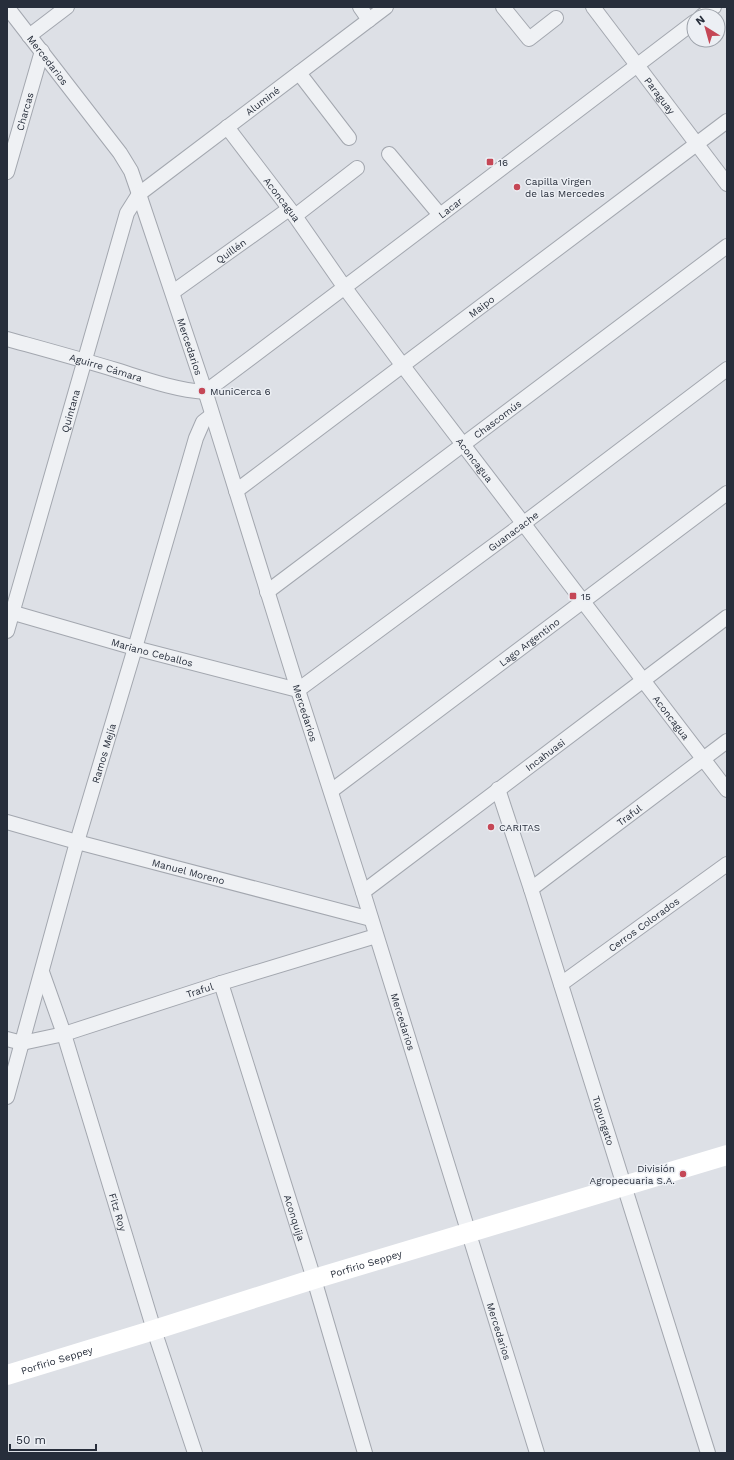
<svg xmlns="http://www.w3.org/2000/svg" width="734" height="1460" font-family="'Work Sans',sans-serif">
  <rect width="100%" height="100%" fill="#dde0e6"/>
  <g fill="none" stroke-linecap="round" stroke-linejoin="round">
    <g stroke="#a3a7af" stroke-width="16">
      <g id="minor">
        <path id="s1" d="M7,7l113,146 11,18 8,23 68,203 91,293 65,202 174,561"/>
        <path d="M360,7l9,13"/>
        <path d="M503,7l26,32 27,-21"/>
        <path id="s2" d="M593,7l134,177"/>
        <path d="M702,16l12,-9"/>
        <path d="M29,36l38,-29"/>
        <path d="M299,73l50,65"/>
        <path id="s3" d="M227,127l68,89 50,72 58,78 324,424"/>
        <path d="M389,154l51,61"/>
        <path id="s4" d="M7,172l35,-121"/>
        <path d="M295,216l62,-48"/>
        <path id="s5" d="M173,292l116,-83"/>
        <path id="s6" d="M7,339c36,10 73,20 109,31 29,9 59,20 89,22 164,-122 326,-246 489,-370"/>
        <path id="s7" d="M236,491l491,-370"/>
        <path id="s8" d="M267,592l460,-346"/>
        <path id="s9" d="M7,611l128,37 163,42 226,-167 203,-154"/>
        <path id="s10" d="M7,631l120,-418 12,-19 247,-187"/>
        <path id="s11" d="M498,789l33,100 177,564"/>
        <path id="s12" d="M331,791l396,-298"/>
        <path id="s13" d="M7,822l70,20 294,77"/>
        <path id="s14" d="M531,889l196,-148"/>
        <path id="s15" d="M363,892l364,-275"/>
        <path id="s16" d="M42,972l22,62 90,296 41,123"/>
        <path id="s17" d="M221,983l93,296 51,174"/>
        <path id="s18" d="M561,984l166,-120"/>
        <path id="s19" d="M7,1039l15,4 42,-9 157,-51 155,-47"/>
        <path id="s20" d="M7,1097l70,-255 58,-194 61,-210 7,-16 9,-7"/>
      </g>
    </g>
    <use href="#minor" stroke="#eff1f4" stroke-width="14"/>
    <path stroke="#fff" stroke-width="20" id="s21" d="M7,1375l147,-45 160,-51 413,-124"/>
  </g>
  <g fill="#c54756" stroke="#eceff4" stroke-width="1.5">
    <rect x="486" y="158" width="8" height="8" rx="2"/>
    <circle cx="517" cy="187" r="4"/>
    <circle cx="202" cy="391" r="4"/>
    <rect x="569" y="592" width="8" height="8" rx="2"/>
    <circle cx="491" cy="827" r="4"/>
    <circle cx="683" cy="1174" r="4"/>
  </g>
  <g text-anchor="middle" dominant-baseline="central" stroke-width="3" stroke-linejoin="round" paint-order="stroke">
    <g font-size="10" fill="#272e3b" stroke="#eceff4">
      <text stroke="none"><textPath href="#s1" startOffset="67">Mercedarios</textPath></text>
      <text stroke="none"><textPath href="#s2" startOffset="111">Paraguay</textPath></text>
      <text stroke="none"><textPath href="#s10" startOffset="612">Aluminé</textPath></text>
      <text stroke="none"><textPath href="#s4" startOffset="63">Charcas</textPath></text>
      <text stroke="none"><textPath href="#s3" startOffset="91">Aconcagua</textPath></text>
      <text stroke="none"><textPath href="#s6" startOffset="512">Lacar</textPath></text>
      <text stroke="none"><textPath href="#s5" startOffset="71">Quillén</textPath></text>
      <text stroke="none"><textPath href="#s7" startOffset="307">Maipo</textPath></text>
      <text stroke="none"><textPath href="#s1" startOffset="391">Mercedarios</textPath></text>
      <text stroke="none"><textPath href="#s6" startOffset="103">Aguirre Cámara</textPath></text>
      <text stroke="none"><textPath href="#s10" startOffset="229">Quintana</textPath></text>
      <text stroke="none"><textPath href="#s8" startOffset="288">Chascomús</textPath></text>
      <text stroke="none"><textPath href="#s3" startOffset="415">Aconcagua</textPath></text>
      <text stroke="none"><textPath href="#s9" startOffset="569">Guanacache</textPath></text>
      <text stroke="none"><textPath href="#s12" startOffset="248">Lago Argentino</textPath></text>
      <text stroke="none"><textPath href="#s9" startOffset="151">Mariano Ceballos</textPath></text>
      <text stroke="none"><textPath href="#s1" startOffset="775">Mercedarios</textPath></text>
      <text stroke="none"><textPath href="#s3" startOffset="739">Aconcagua</textPath></text>
      <text stroke="none"><textPath href="#s20" startOffset="357">Ramos Mejía</textPath></text>
      <text stroke="none"><textPath href="#s15" startOffset="228">Incahuasi</textPath></text>
      <text stroke="none"><textPath href="#s14" startOffset="123">Traful</textPath></text>
      <text stroke="none"><textPath href="#s13" startOffset="188">Manuel Moreno</textPath></text>
      <text stroke="none"><textPath href="#s18" startOffset="102">Cerros Colorados</textPath></text>
      <text stroke="none"><textPath href="#s19" startOffset="201">Traful</textPath></text>
      <text stroke="none"><textPath href="#s1" startOffset="1099">Mercedarios</textPath></text>
      <text stroke="none"><textPath href="#s11" startOffset="348">Tupungato</textPath></text>
      <text stroke="none"><textPath href="#s16" startOffset="252">Fitz Roy</textPath></text>
      <text stroke="none"><textPath href="#s17" startOffset="246">Aconquija</textPath></text>
      <text stroke="none"><textPath href="#s21" startOffset="376">Porfirio Seppey</textPath></text>
      <text stroke="none"><textPath href="#s1" startOffset="1423">Mercedarios</textPath></text>
      <text stroke="none"><textPath href="#s21" startOffset="52">Porfirio Seppey</textPath></text>
    </g>
    <g font-size="10" fill="#272e3b" stroke="#eceff4" text-anchor="start">
      <text x="498" y="162">16</text>
      <text x="525" y="181">Capilla Virgen<tspan x="525" dy="12">de las Mercedes</tspan></text>
      <text x="210" y="391">MuniCerca 6</text>
      <text x="581" y="596">15</text>
      <text x="499" y="827">CARITAS</text>
      <text x="675" y="1168" text-anchor="end">División<tspan x="675" dy="12">Agropecuaria S.A.</tspan></text>
    </g>
  </g>
  <rect width="734" height="1460" fill="none" stroke="#272e3b" stroke-width="16"/>
  <g transform="translate(706 28) rotate(323)"><circle r="19" fill="#eceff4" stroke="#9da2aa"/>
  <path d="M0-3L7 15L0 10L-7 15Z" fill="#c54756"/>
  <text y="-6" font-size="11" font-weight="bold" text-anchor="middle" fill="#272e3b">N</text>
  </g>
  <path d="M10 1444v6h86v-6" fill="none" stroke="#272e3b" stroke-width="2"/>
  <text x="16" y="1444" font-size="12" fill="#272e3b" stroke="#eceff4" stroke-width="3" paint-order="stroke">50 m</text>
</svg>
